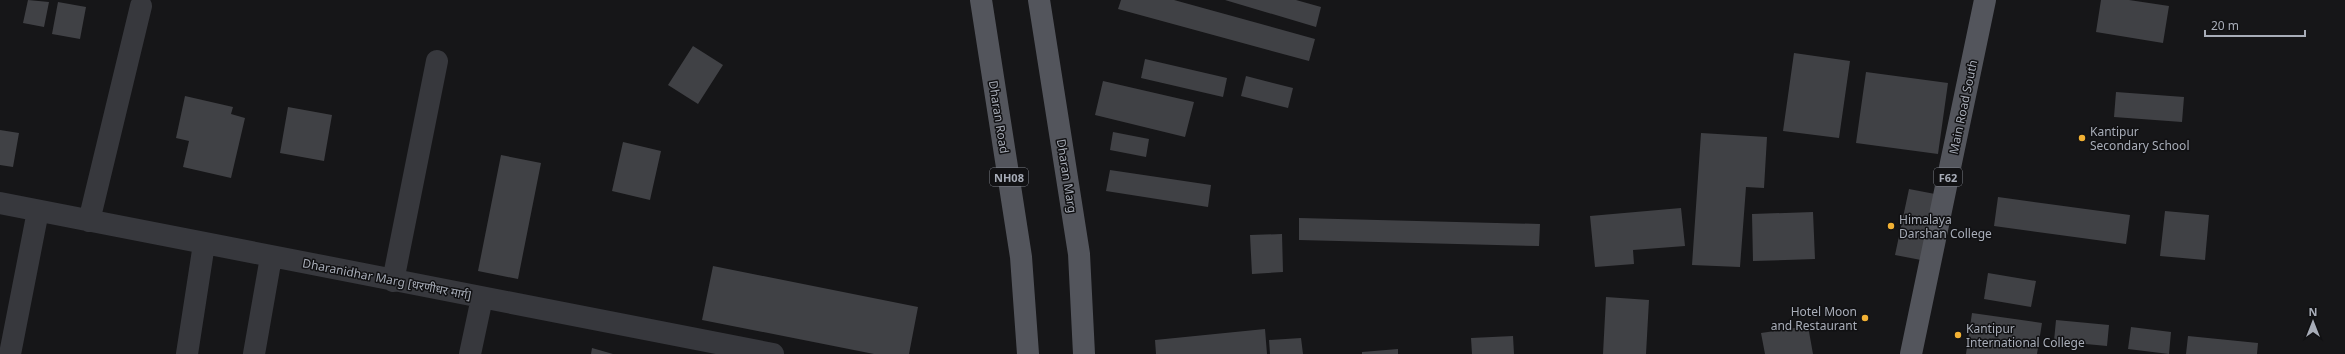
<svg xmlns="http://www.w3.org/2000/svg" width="2345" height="354" font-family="'Noto Sans','Noto Sans Devanagari',sans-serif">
  <rect width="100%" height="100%" fill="#161618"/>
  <path fill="#404145" d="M28,0l21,2 -5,25 -21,-4z
    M1121,0h53l141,39 -6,22 -191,-52z
    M1225,0h71l25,7 -5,20z
    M2101,0h28l40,6 -6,37 -67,-11z
    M58,2l28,5 -6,32 -28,-5z
    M693,46l30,19 -25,39 -30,-19z
    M1794,53l56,8 -11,77 -56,-7z
    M1145,59l82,19 -4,19 -82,-19z
    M1866,72l82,11 -10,71 -82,-11z
    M1246,76l47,12 -5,20 -47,-12z
    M1103,81l91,21 -9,35 -90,-22z
    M2116,92l68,5 -2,25 -68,-5z
    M185,96l48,11 -2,7 14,4 -14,60 -48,-11 6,-26 -13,-3z
    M288,107l44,8 -8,46 -44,-8z
    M0,130l19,3 -6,34 -13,-2z
    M1113,132l36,7 -3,18 -36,-7z
    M1701,133l66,4 -3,51 -18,-1 -6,80 -48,-2z
    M623,142l38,9 -11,49 -38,-9z
    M501,155l40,8 -23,116 -40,-8z
    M1110,170l101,15 -3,22 -102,-16z
    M1909,189l26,5 -14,66 -26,-5z
    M1998,197l132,18 -4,29 -132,-18z
    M1681,208l4,38 -52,4 1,14 -39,3 -5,-51z
    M2165,211l44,4 -4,45 -45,-4z
    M1813,212l2,47 -62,2 -1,-47z
    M1299,218l241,6 -1,22 -240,-6z
    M1282,234l1,38 -31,2 -2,-39z
    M713,266l205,41 -9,47h-35l-172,-34z
    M1988,273l48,8 -5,26 -47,-8z
    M1606,297l43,3 -3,54h-43z
    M1972,313l70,10 -5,31h-71z
    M2056,320l53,5 -2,21 -53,-5z
    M1808,326l5,28h-48l-4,-21z
    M2131,327l40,5 -2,22 -41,-5z
    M1265,329l2,25h-111l-1,-14z
    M1513,336l1,18h-42l-1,-16z
    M2188,336l70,7 -1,11h-71z
    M1301,338l2,16h-33l-1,-14z
    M592,348l21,6h-22z
    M1398,349v5h-36v-2z"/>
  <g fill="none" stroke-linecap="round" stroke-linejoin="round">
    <path stroke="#37383d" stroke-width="22" d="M0,203l773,151
      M89,221l52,-215
      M393,281l44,-220
      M10,354l28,-143
      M187,354l17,-110
      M254,354l17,-97
      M470,354l12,-56"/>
    <path stroke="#53555c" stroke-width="22" d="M981,0l40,257 7,97
      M1039,0l40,254 5,100
      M1911,354l74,-354"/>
  </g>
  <g fill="#f2b134" stroke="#111113" stroke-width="1.5">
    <circle cx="2082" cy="138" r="4"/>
    <circle cx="1891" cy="226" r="4"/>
    <circle cx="1865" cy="318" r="4"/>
    <circle cx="1958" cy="335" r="4"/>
  </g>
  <g text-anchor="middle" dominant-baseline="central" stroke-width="3" stroke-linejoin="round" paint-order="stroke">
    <g fill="#111113" stroke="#7b7e86" stroke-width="1">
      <rect x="990" y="168" width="38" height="18" rx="3"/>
      <rect x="1934" y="168" width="28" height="18" rx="3"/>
    </g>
    <g font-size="11" font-weight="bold" fill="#a8adb8">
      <text x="1009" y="177">NH08</text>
      <text x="1948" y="177">F62</text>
    </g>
    <g font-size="12" fill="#a8adb8" stroke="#111113">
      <text transform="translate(1963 107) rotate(-78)">Main Road South</text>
      <text transform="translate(999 117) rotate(81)">Dharan Road</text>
      <text transform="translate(1067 176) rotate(81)">Dharan Marg</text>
      <text transform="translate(387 279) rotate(11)">Dharanidhar Marg [धरणीधर मार्ग]</text>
    </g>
    <g font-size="12" fill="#a8adb8" stroke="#111113" text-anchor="start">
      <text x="2090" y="131">Kantipur<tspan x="2090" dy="14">Secondary School</tspan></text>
      <text x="1899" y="219">Himalaya<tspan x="1899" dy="14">Darshan College</tspan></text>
      <text x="1857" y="311" text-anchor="end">Hotel Moon<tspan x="1857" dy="14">and Restaurant</tspan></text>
      <text x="1966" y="328">Kantipur<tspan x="1966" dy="14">International College</tspan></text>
    </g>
  </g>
  <g transform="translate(2313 322)" stroke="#111113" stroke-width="3" paint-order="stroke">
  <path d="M0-3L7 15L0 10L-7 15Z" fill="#a8adb8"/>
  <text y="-6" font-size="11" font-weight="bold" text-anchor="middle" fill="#a8adb8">N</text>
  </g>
  <path d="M2205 30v6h100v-6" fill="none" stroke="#a8adb8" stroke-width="2"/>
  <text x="2211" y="30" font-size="12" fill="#a8adb8" stroke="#111113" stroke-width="3" paint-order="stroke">20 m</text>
</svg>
